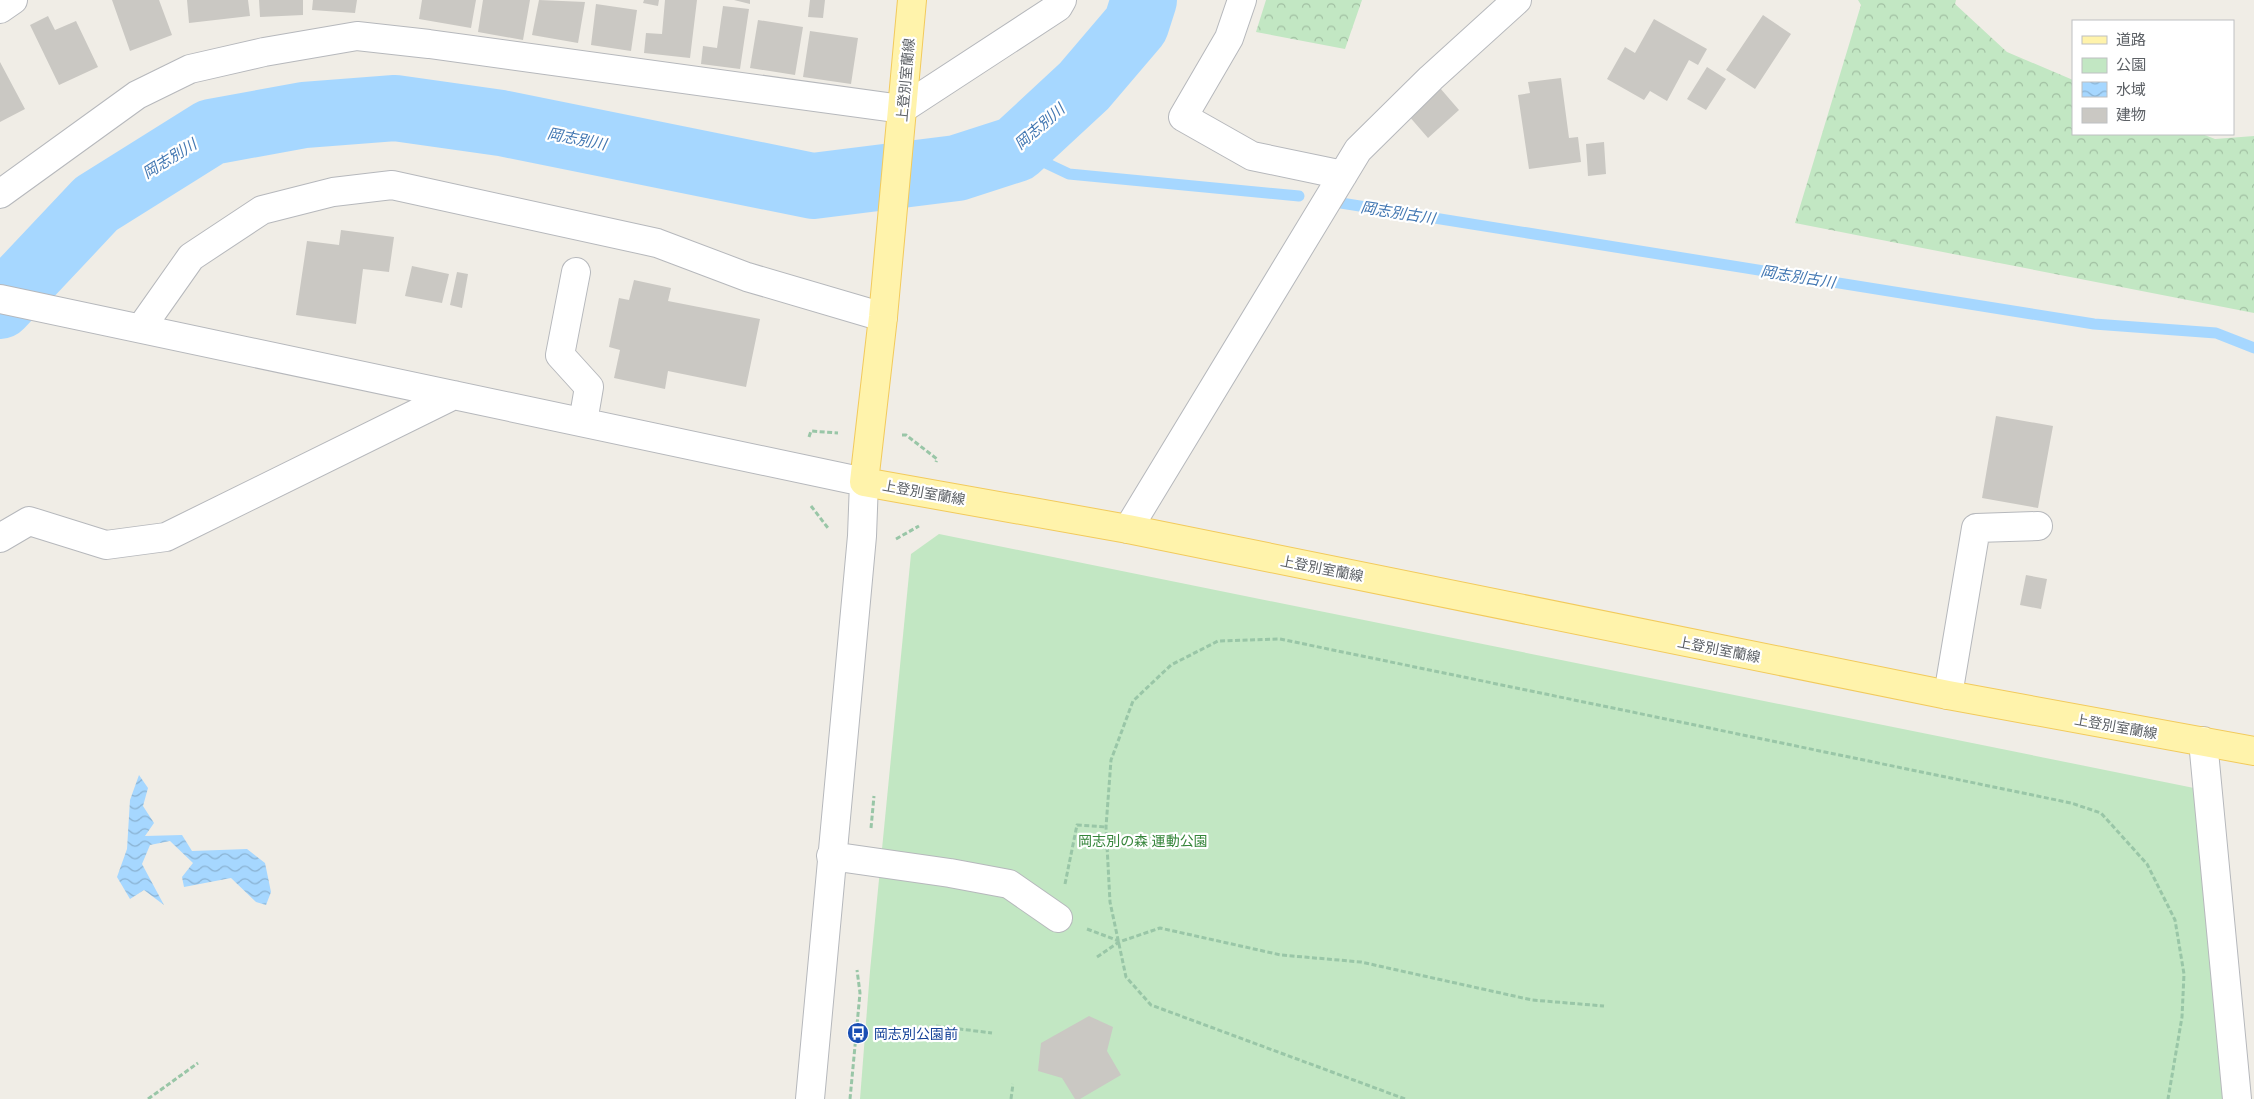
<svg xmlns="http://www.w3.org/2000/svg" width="2254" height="1099" font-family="'Noto Sans','Noto Sans JP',sans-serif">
  <defs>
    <pattern id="forest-crowns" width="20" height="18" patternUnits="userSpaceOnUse" patternTransform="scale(1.25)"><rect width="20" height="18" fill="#c2e7c3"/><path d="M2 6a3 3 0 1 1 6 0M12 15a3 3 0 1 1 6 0" fill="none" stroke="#a1bfa2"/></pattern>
    <pattern id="water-waves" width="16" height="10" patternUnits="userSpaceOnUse" patternTransform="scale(1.25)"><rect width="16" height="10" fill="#a6d7ff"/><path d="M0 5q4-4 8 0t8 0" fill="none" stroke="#8ab2d2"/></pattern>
  </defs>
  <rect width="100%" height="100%" fill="#f0ede6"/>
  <path fill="url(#forest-crowns)" d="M1266,0h96l-17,49 -89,-17z
    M1858,0h98l-1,4 52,48 66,28v54h129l13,5 39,-3v177l-459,-90 66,-218z"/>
  <path fill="#c2e7c3" d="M939,534l1255,254 30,311h-1364l10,-128 41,-417z"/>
  <path fill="url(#water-waves)" d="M139,775l9,13 -5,18 11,17 -9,13 37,-1 10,16 55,-2 18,14 6,29 -5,13 -10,-3 -25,-24 -47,9 -2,-10 11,-14 -23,-22 -20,4 -8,19 22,41 -20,-15 -14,9 -13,-22 10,-28 3,-49z"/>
  <path fill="#f0ede6" d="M0,312l31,8v1l-24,13 -7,-1z"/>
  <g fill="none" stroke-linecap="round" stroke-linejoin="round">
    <path stroke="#a6d7ff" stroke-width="11" d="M1016,149l53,25 230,22
      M1341,203l753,121 122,9 38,15"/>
    <path stroke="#a6d7ff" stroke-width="66" d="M0,306l96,-102 115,-72 93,-17 91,-7 106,15 312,63 144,-18 59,-19 68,-63 52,-61 8,-25"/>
  </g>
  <path fill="#cac8c3" d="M112,0h47l13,35 -42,16z
    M187,0h61l2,16 -61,7z
    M259,0h44v15l-43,2z
    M313,0h44l-2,13 -43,-3z
    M422,0h54l-5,28 -52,-9z
    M483,0h47l-7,40 -45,-8z
    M539,0l46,2 -7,41 -46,-8z
    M644,0h15l-1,6 -15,-3z
    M665,0h32l-7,58 -46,-5 2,-20 16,1z
    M734,0h16v4z
    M810,0h15l-2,18 -15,-1z
    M596,4l41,6 -6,41 -40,-6z
    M723,6l26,3 -9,60 -39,-5 2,-18 14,2z
    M1763,15l28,19 -36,55 -29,-19z
    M48,16l7,14 21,-9 22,46 -39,18 -29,-60z
    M1654,19l53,30 -9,16 -9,-5 -22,41 -17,-10 -6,9 -37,-21 18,-32 10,6z
    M758,20l45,7 -8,48 -45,-7z
    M810,31l48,7 -7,46 -48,-7z
    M0,62l25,47 -25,13z
    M1707,67l19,12 -20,31 -19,-11z
    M1561,78l8,60 9,-1 3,25 -52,7 -11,-74 12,-2 -2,-11z
    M1440,88l19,22 -31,28 -20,-23z
    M1604,142l2,32 -18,2 -2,-32z
    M341,230l53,7 -5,35 -26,-3 -7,55 -60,-9 11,-74 32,4z
    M412,266l37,8 -7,29 -37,-7z
    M457,272l11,2 -6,34 -12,-3z
    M634,280l37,8 -3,13 92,18 -14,68 -78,-16 -3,18 -51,-11 6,-28 -11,-3 10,-49 10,2z
    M1996,416l57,10 -15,82 -56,-10z
    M2026,575l21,4 -6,30 -21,-4z
    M1089,1016l24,11 -6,24 14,24 -41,24h-5l-13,-21 -24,-7 3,-28z"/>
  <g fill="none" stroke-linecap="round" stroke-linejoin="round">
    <g stroke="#b6b8bc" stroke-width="30">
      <path id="minor" d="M1242,0l-13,38 -46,79 69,39 91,19
        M0,9l13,-9
        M0,194l137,-99 53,-26 74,-17 93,-16 72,8 473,65 156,-102 4,-7
        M576,272l-16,83 29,32 -6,35
        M0,299l864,183 -2,54 -52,563
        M141,328l50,-71 71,-47 71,-18 59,-7 265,58 90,34 136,40
        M1128,529l230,-379 73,-72 86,-78
        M0,538l29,-17 77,24 60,-8 288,-142
        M1948,695l28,-167 62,-2
        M2203,741l34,358
        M831,856l119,17 59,11 49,34"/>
    </g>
    <g stroke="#f2ca5c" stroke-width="30">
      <path id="major" d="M912,0l-29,317 -19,165 264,47 820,166 306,56"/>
    </g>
    <path stroke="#99c6a7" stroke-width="3" stroke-dasharray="5 2.5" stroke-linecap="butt" d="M902,435h4l31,24 -1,3
      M809,437l2,-6 27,2
      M811,506l17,22
      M896,539l23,-13
      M871,828l3,-32
      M1065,884l12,-59 29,2
      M1087,929l32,12
      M1097,957l22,-15 41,-14 121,27 80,7 171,38 72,6
      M936,1026l56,7
      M148,1099l50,-36
      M850,1099l10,-106 -3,-23
      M1011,1099l2,-15
      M1405,1099l-254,-94 -25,-28 -16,-75 -4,-75 5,-67 22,-59 38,-36 47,-24 62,-2 791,164 30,10 46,51 28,56 9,54 -2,43 -14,82"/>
    <use href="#minor" stroke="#fff" stroke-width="28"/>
    <use href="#major" stroke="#fff3ab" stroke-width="28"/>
  </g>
  <defs>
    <g id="bus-disc" transform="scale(1.125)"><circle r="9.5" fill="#1a4fb4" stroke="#fff"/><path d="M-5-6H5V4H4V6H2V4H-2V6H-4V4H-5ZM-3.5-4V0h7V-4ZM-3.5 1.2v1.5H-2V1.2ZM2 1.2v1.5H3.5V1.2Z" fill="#fff"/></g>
  </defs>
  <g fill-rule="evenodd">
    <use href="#bus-disc" x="858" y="1033"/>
  </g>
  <g text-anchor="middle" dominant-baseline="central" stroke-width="4.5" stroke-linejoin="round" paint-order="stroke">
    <g font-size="14" fill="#5d6166" stroke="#fff">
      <text transform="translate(905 80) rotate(-85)">上登別室蘭線</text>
      <text transform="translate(924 492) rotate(10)">上登別室蘭線</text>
      <text transform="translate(1322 568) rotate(11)">上登別室蘭線</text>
      <text transform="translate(1719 649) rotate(11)">上登別室蘭線</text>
      <text transform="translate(2116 726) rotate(10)">上登別室蘭線</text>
    </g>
    <g font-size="14" fill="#35853a" stroke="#fff">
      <text x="1143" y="840">岡志別の森 運動公園</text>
    </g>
    <g font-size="14" fill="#164399" stroke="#fff" text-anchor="start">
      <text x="874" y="1033">岡志別公園前</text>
    </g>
    <g font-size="15" font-style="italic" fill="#4277b2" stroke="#fff">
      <text transform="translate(1039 126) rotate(-41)">岡志別川</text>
      <text transform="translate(577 138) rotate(11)">岡志別川</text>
      <text transform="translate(169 158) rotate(-32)">岡志別川</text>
      <text transform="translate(1398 212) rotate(9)">岡志別古川</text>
      <text transform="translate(1798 276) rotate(9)">岡志別古川</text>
    </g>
  </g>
  <rect x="2072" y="20" width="162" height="115" fill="#ffffff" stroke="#bec0c2"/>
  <rect x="2082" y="36" width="25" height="8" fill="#fff3ab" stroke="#bec0c2"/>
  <text x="2116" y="45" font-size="15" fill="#5d6166">道路</text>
  <rect x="2082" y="58" width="25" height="15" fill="#c2e7c3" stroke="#bec0c2"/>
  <text x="2116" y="70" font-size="15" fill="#5d6166">公園</text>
  <rect x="2082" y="82" width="25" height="15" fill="url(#water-waves)" stroke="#bec0c2"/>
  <text x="2116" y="95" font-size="15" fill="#5d6166">水域</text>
  <rect x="2082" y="108" width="25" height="15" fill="#cac8c3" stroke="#bec0c2"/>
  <text x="2116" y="120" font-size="15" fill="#5d6166">建物</text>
</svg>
